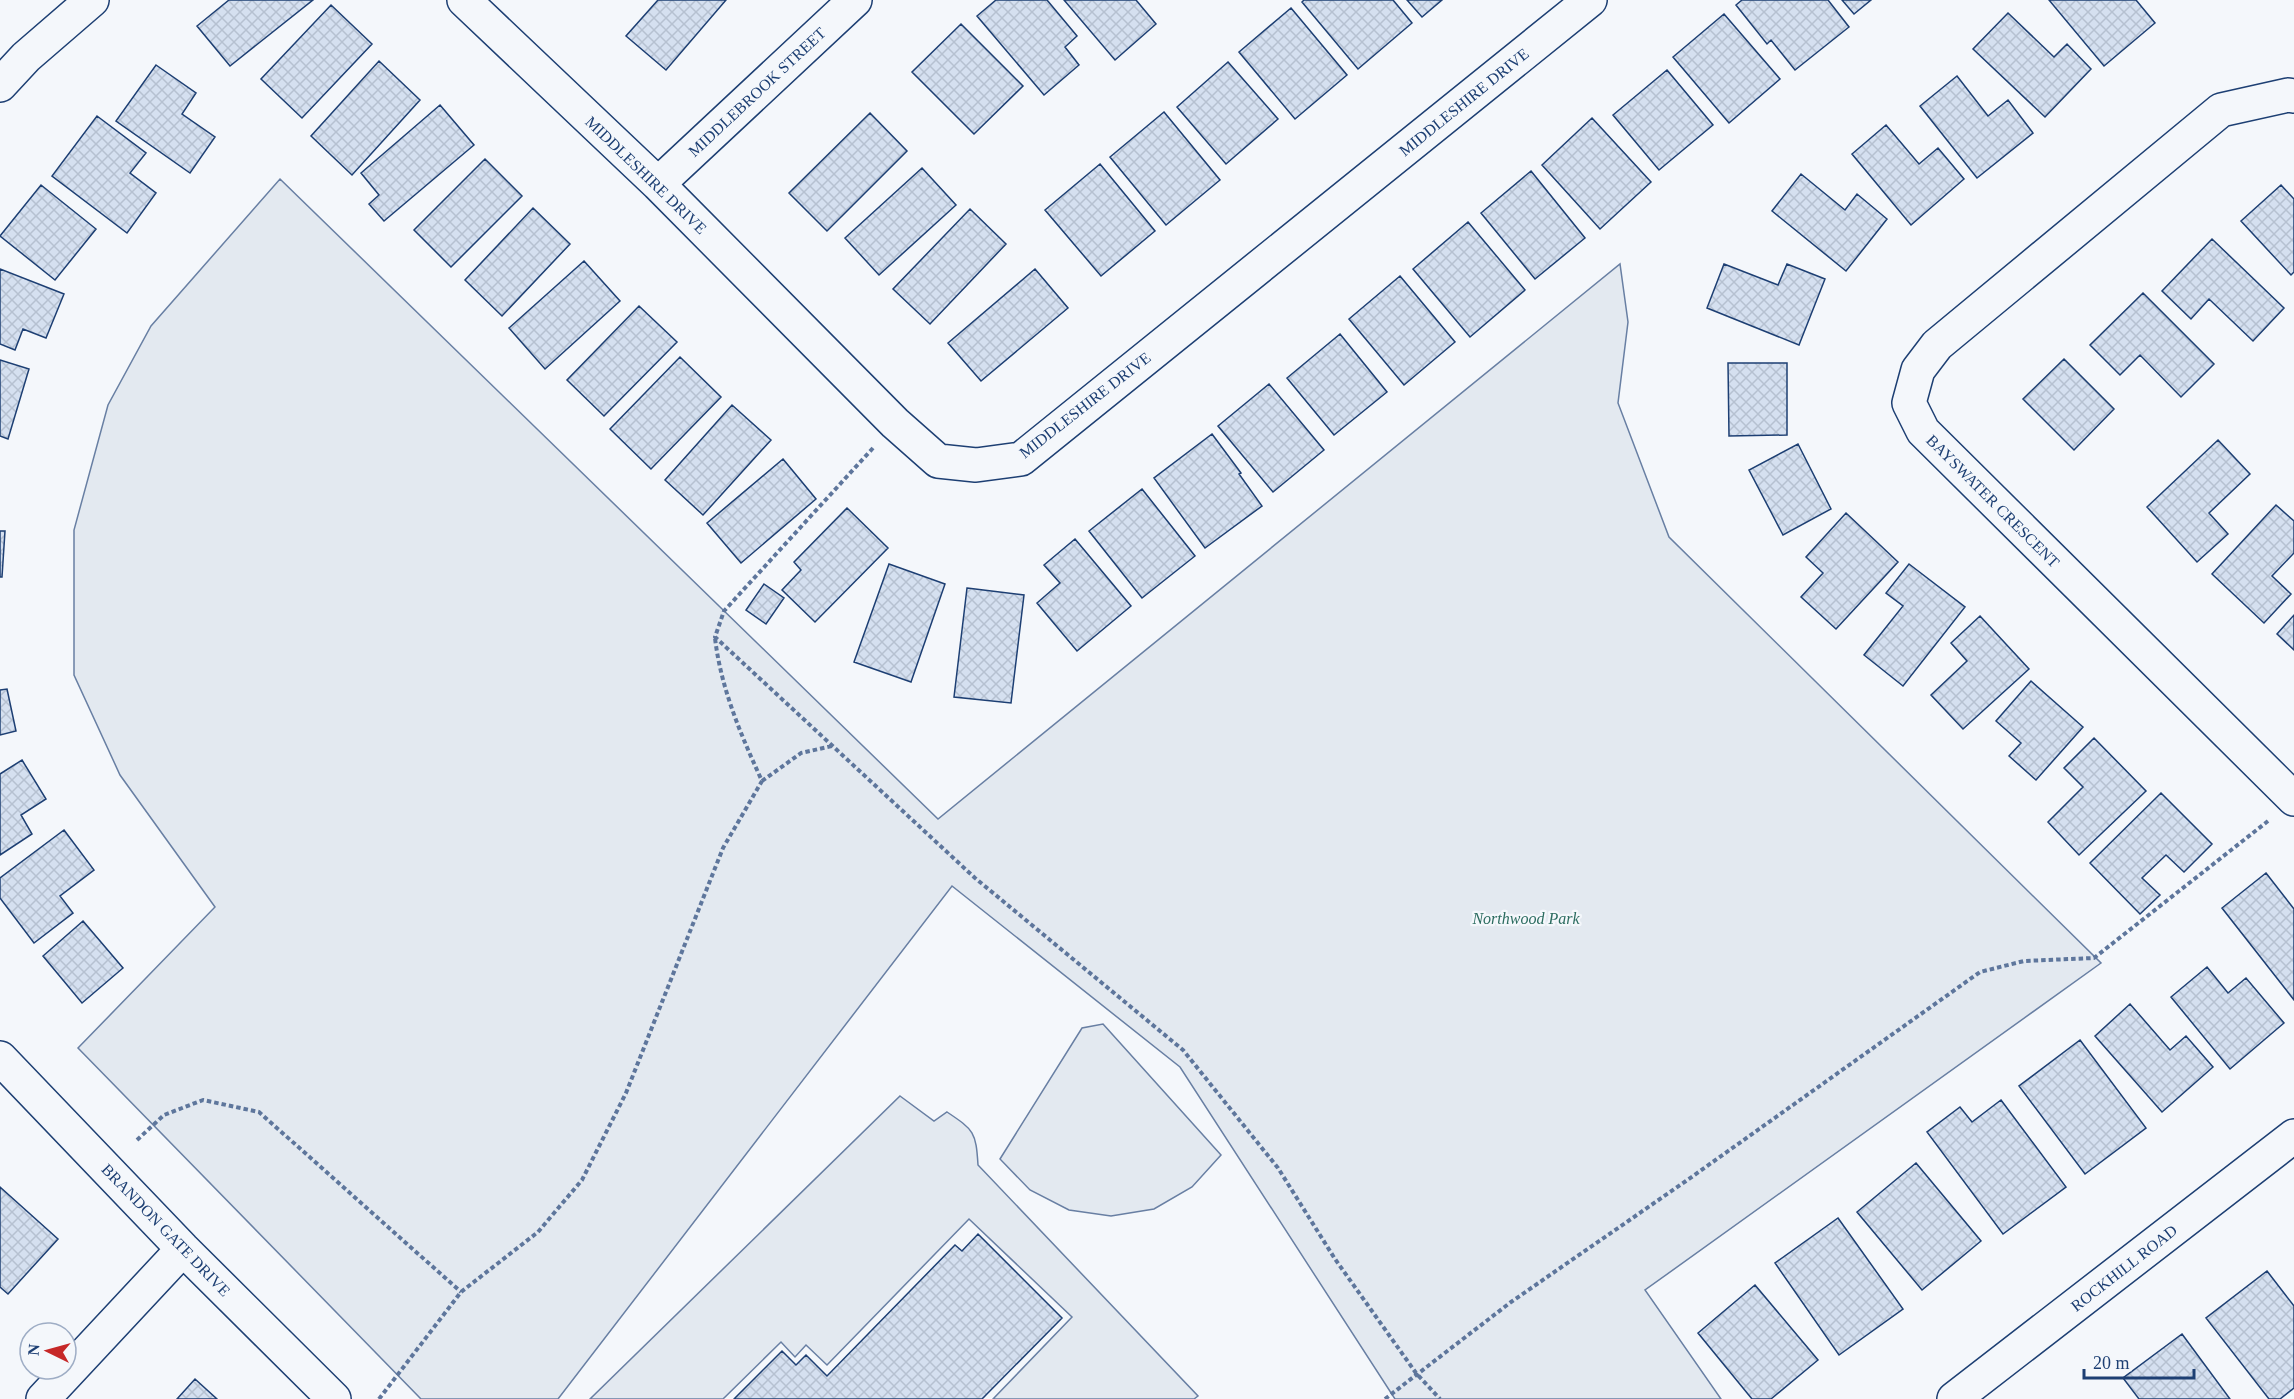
<svg xmlns="http://www.w3.org/2000/svg" width="2294" height="1399" font-family="'Times New Roman',serif">
  <defs>
    <pattern id="building-cross-hatch" width="8" height="8" patternUnits="userSpaceOnUse" patternTransform="scale(1.5)"><rect width="8" height="8" fill="#d5e0f0"/><path d="M0 0l8 8M0 8l8-8" fill="none" stroke="#b6c1d1"/></pattern>
  </defs>
  <rect width="100%" height="100%" fill="#f4f7fb"/>
  <path fill="#e3e9f0" stroke="#687fa3" stroke-width="1.5" d="M280,179l658,640 682,-555 8,58 -10,81 51,134 432,426 -456,327 76,109h-326l-215,-332 -228,-181 -394,513h-137l-343,-351 137,-141 -95,-132 -46,-100v-145l34,-125 43,-79z
    M1103,1024l118,131 -29,32 -38,22 -43,7 -42,-6 -39,-20 -30,-31 82,-131z
    M900,1096l34,25 13,-9c27,18 29,20 31,53l220,231 -4,3h-201l79,-82 -103,-98 -142,146 -21,-20 -11,12 -14,-15 -58,57h-133z"/>
  <path fill="url(#building-cross-hatch)" stroke="#1d3f73" stroke-width="1.5" d="M229,0h84l-83,66 -33,-40z
    M658,0h68l-60,70 -40,-34z
    M996,0h51l30,36 -12,11 14,18 -35,30 -67,-79z
    M1064,0h72l20,24 -41,36z
    M1304,0h89l19,23 -54,46 -56,-67z
    M1407,0h35l-20,17z
    M1742,0h86l21,27 -54,43 -24,-30 -4,4 -31,-39z
    M1842,0h29l-17,14z
    M2049,0h87l19,23 -51,43z
    M331,5l41,39 -70,74 -41,-39z
    M1291,8l56,67 -52,44 -56,-67z
    M2008,13l46,44 13,-13 24,25 -46,48 -72,-68z
    M1724,14l56,65 -51,44 -56,-66z
    M961,24l62,62 -49,48 -62,-62z
    M379,61l41,39 -68,75 -41,-39z
    M1228,62l50,57 -52,45 -49,-57z
    M156,65l40,28 -14,21 33,23 -25,36 -74,-52z
    M1667,70l46,55 -54,45 -46,-55z
    M1957,76l31,40 20,-16 25,33 -56,45 -57,-72z
    M440,105l34,40 -90,76 -15,-17 10,-9 -18,-22z
    M1164,112l56,68 -54,45 -56,-68z
    M870,113l37,38 -80,80 -38,-38z
    M97,116l49,37 -16,20 26,20 -29,40 -75,-57z
    M1592,118l59,64 -51,47 -58,-64z
    M1886,125l33,39 19,-16 26,31 -53,46 -59,-71z
    M485,159l37,37 -71,71 -37,-37z
    M1100,164l55,67 -54,45 -56,-66z
    M922,168l34,37 -77,70 -34,-37z
    M1531,171l54,67 -50,41 -54,-66z
    M1801,174l44,36 12,-16 30,25 -41,52 -74,-60z
    M41,185l55,44 -41,51 -55,-44z
    M2281,185l13,14v73l-3,3 -50,-54z
    M533,208l37,36 -68,72 -37,-36z
    M970,209l36,35 -76,80 -37,-35z
    M1468,222l57,68 -55,47 -57,-68z
    M2212,239l72,69 -31,33 -44,-42 -18,20 -29,-28z
    M584,261l36,40 -75,68 -36,-41z
    M1724,264l54,21 9,-21 38,15 -26,66 -92,-37z
    M0,269l64,25 -18,44 -23,-9 -8,21 -15,-6z
    M1035,269l33,39 -87,73 -33,-38z
    M1400,276l55,66 -51,43 -55,-66z
    M2143,293l71,71 -33,33 -41,-42 -20,20 -30,-30z
    M639,306l38,36 -73,74 -37,-36z
    M1340,334l47,58 -53,43 -47,-57z
    M680,357l41,40 -70,72 -41,-40z
    M2064,359l50,50 -40,41 -51,-51z
    M0,360l29,9 -21,70 -8,-3z
    M1728,363h59v72l-58,1z
    M1269,384l55,66 -51,42 -55,-66z
    M732,405l39,35 -68,75 -38,-35z
    M1212,434l29,39 -2,1 23,32 -57,42 -51,-70z
    M2218,440l32,34 -41,39 19,21 -31,28 -50,-55z
    M1798,444l33,65 -48,26 -34,-65z
    M783,459l33,40 -75,64 -34,-40z
    M1142,489l53,67 -53,42 -53,-67z
    M2276,505l18,16v32l-22,23 19,18 -27,29 -52,-49z
    M847,508l41,40 -73,74 -33,-32 19,-20 -7,-8z
    M1846,513l52,49 -62,67 -35,-32 22,-24 -17,-16z
    M0,531h5l-3,46h-2z
    M1075,539l56,67 -54,45 -40,-48 23,-20 -16,-18z
    M889,564l56,20 -34,98 -57,-20z
    M1909,564l56,43 -62,79 -39,-31 39,-49 -17,-13z
    M764,584l20,14 -18,26 -20,-14z
    M967,588l57,7 -13,108 -57,-6z
    M2294,615v35l-17,-16z
    M1980,616l49,53 -66,60 -32,-34 36,-34 -16,-18z
    M2031,681l52,46 -47,53 -27,-24 12,-13 -25,-22z
    M7,689l9,42 -16,4v-45z
    M2094,738l52,53 -67,64 -31,-33 35,-35 -19,-19z
    M22,760l24,39 -25,16 11,19 -32,21v-81z
    M2161,793l51,51 -28,28 -18,-17 -24,23 18,17 -20,19 -50,-51z
    M64,830l30,40 -34,26 13,17 -39,30 -34,-45v-20z
    M2266,873l28,36v91l-72,-92z
    M83,921l40,47 -41,35 -39,-47z
    M2207,967l21,26 18,-15 38,45 -54,46 -59,-72z
    M2130,1004l40,46 16,-14 27,31 -51,45 -67,-76z
    M2080,1040l66,88 -61,46 -66,-88z
    M2001,1100l65,87 -63,47 -76,-102 33,-25 12,15z
    M1916,1163l65,78 -59,49 -65,-78z
    M0,1187l58,52 -50,55 -8,-7z
    M1838,1218l65,91 -64,46 -64,-92z
    M978,1234l84,84 -80,81h-248l48,-48 14,14 10,-10 21,21 128,-131 7,6z
    M2267,1271l27,35v82l-14,11h-11l-63,-81z
    M1755,1285l63,75 -47,39h-19l-54,-66z
    M2182,1334l48,65h-91l-16,-21z
    M195,1379l22,20h-40z"/>
  <g fill="none" stroke-linecap="round" stroke-linejoin="round">
    <g stroke="#1d3f73" stroke-width="36">
      <path id="minor" d="M464,0l194,184 237,239 43,38 38,4 45,-6 569,-459
        M0,85l26,-28 66,-57
        M2294,96l-6,-1 -67,15 -284,235 -19,25 -9,33 14,28 371,368
        M658,184l197,-184
        M0,1058l183,191 151,150
        M43,1399l140,-150
        M1954,1399l340,-263"/>
    </g>
    <path stroke="#5e769c" stroke-width="4" stroke-dasharray="4.5 3" stroke-linecap="butt" d="M873,448l-149,163 -9,26 260,241 208,172 95,118 57,91 81,114 24,26
      M762,781l39,-28 31,-7
      M137,1140l27,-25 39,-15 56,12 202,180
      M379,1399l82,-107 77,-60 44,-52 44,-87 97,-245 39,-67c-21,-46 -41,-92 -47,-143
      M1385,1399l126,-97 175,-121 294,-209 44,-11 70,-3 174,-137"/>
    <use href="#minor" stroke="#f4f7fb" stroke-width="33"/>
  </g>
  <g text-anchor="middle" dominant-baseline="central" stroke-width="4.5" stroke-linejoin="round" paint-order="stroke">
    <g font-size="16" fill="#1d3f73" stroke="#f4f7fb">
      <text transform="translate(757 92) rotate(-43)">MIDDLEBROOK STREET</text>
      <text transform="translate(1464 102) rotate(-39)">MIDDLESHIRE DRIVE</text>
      <text transform="translate(646 175) rotate(44)">MIDDLESHIRE DRIVE</text>
      <text transform="translate(1085 405) rotate(-38)">MIDDLESHIRE DRIVE</text>
      <text transform="translate(1993 501) rotate(45)">BAYSWATER CRESCENT</text>
      <text transform="translate(166 1230) rotate(46)">BRANDON GATE DRIVE</text>
      <text transform="translate(2124 1268) rotate(-38)">ROCKHILL ROAD</text>
    </g>
    <g font-size="16" font-style="italic" fill="#2c6c60" stroke="#f4f7fb">
      <text x="1526" y="918">Northwood Park</text>
    </g>
  </g>
  <g transform="translate(48 1351) rotate(275)"><circle r="28" fill="#f4f7fb" stroke="#9eadc5" stroke-width="1.5"/>
  <path d="M0-4.5L10 22L0 15L-10 22Z" fill="#c62828"/>
  <text y="-9" font-size="16" font-weight="bold" text-anchor="middle" fill="#1d3f73">N</text>
  </g>
  <path d="M2084 1369v9h110v-9" fill="none" stroke="#1d3f73" stroke-width="3"/>
  <text x="2093" y="1369" font-size="18" fill="#1d3f73" stroke="#f4f7fb" stroke-width="4.5" paint-order="stroke">20 m</text>
</svg>
